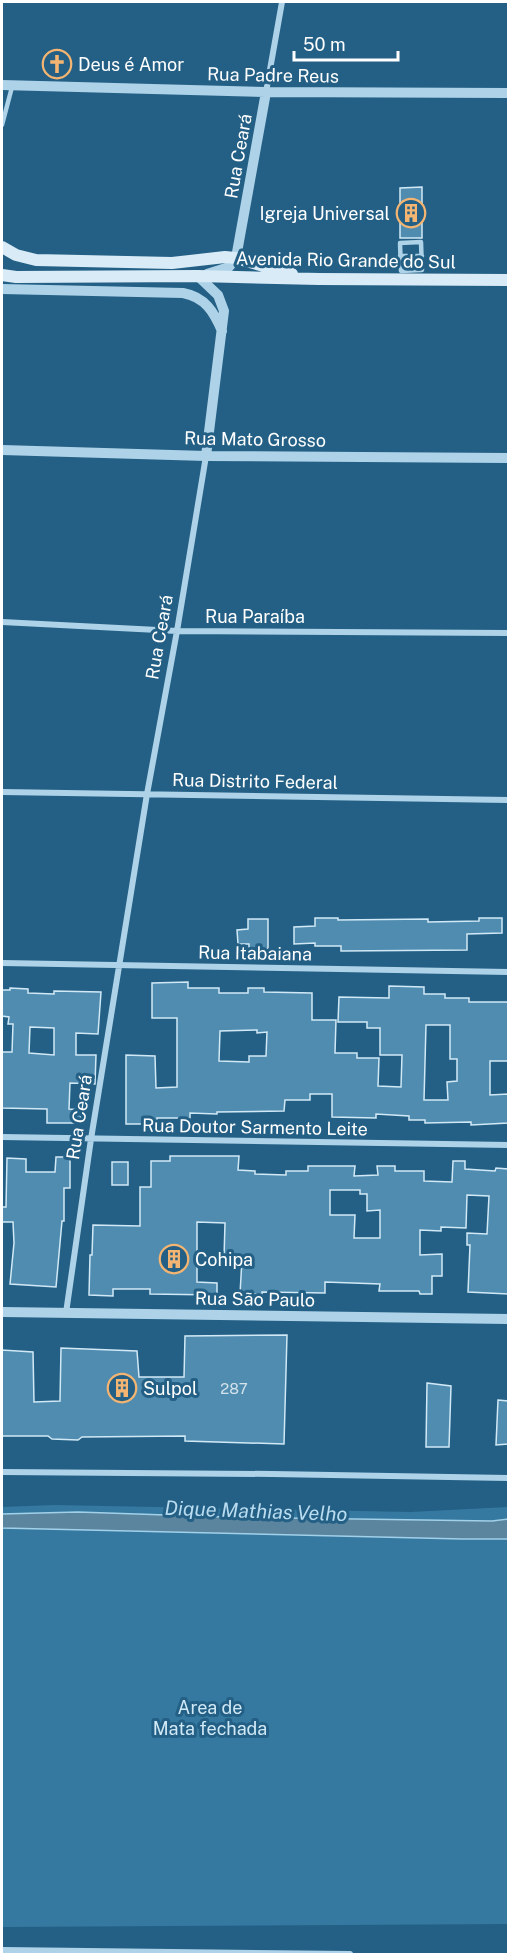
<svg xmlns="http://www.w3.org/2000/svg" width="510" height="1956" font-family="'Public Sans',sans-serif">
  <rect width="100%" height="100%" fill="#246085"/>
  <path fill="#3579a1" d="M54,1505l357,7 97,-5v417l-506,3v-420z"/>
  <path fill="#5b859e" stroke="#a2d0e9" stroke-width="1.5" d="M78,1512l147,5 267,4 16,-2v20h-46l-460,-11v-14z"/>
  <path fill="#508caf" stroke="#d1e9f6" stroke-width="1.5" fill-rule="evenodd" d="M422,187v51h-22v-50z
    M315,918h23v2l90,-1v3l51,-1v-3h23v15l-35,1v16l-126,1v-5h-26v-3l-21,1v-17l21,-1z
    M248,919h20v30h-19v-5h-11l-1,-14 11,-1z
    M188,982v6h31v5h29v-5h16v4l48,1v27h24l-1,33h22v5h22l-1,28 23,1 1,-32h-22v-27h-13v-6h-29l1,-25 50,1v-12l35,1v7h21v4h24v4h39v59h-18v34l18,-1v29l-37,2v-3l-46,1v-3h-16v-4l-33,-2v4l-44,-1v-23h-22v6h-25l-1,11 -67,1v2l-27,-1v5h-33v6h-31v-69l29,1 1,32 21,-1v-69h-25v-35zM426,1025h24v34h7v22l-10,1 1,18h-24zM257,1030v3l10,-1 -1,24h-17v6l-30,-1 1,-30z
    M10,988l18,1v4l26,1v-3l47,1 -3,42 -22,-1v22h20l-1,29 -25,-1 -1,26 12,1 -1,13h-33v-14l-45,-1v-56h10l1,-28h-5l1,-7 -7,-1v-26h8zM30,1027l24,1v27l-25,-2z
    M170,1156h69l-1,14 17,1v3l31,1v-4h22v-5h47l-1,10 24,-1 -1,-9h18v5h29v10l28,1 1,-21h12v8l30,2 1,-3 12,1v125l-40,-2 2,-47h-3v-12l20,1 2,-38 -22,-1 -1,33 -25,-1v4l-21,-1v25l22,-1v22h-10v18h-12l-1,-3h-40l1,-7 -55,-2v11l-63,-1v2h-22l2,-35 -18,-1 1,-35 -28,-1v60l20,1v12l-67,-1v-5h-37v7l-24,-1 1,-40h2l1,-30 47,1v-39h11v-26h19zM330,1190h30v4h7v17l13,-1v28h-26l1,-23h-25z
    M56,1157h14v31h-6v33h-2l-6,66 -46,-3 4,-41 -1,-21h-11v-15h4l1,-49 19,1v13h29z
    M112,1162h16v23h-16z
    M287,1335l-3,109 -99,-3v-5l-103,1 -4,3 -26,-1 -4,-3h-46v-86l31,2 1,50 26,-1 1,-53 76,3 2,26h45l1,-41z
    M427,1383l24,3 -2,61h-23z
    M498,1400l10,1v43l-12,1z"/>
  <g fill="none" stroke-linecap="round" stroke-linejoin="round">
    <path stroke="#aed3e8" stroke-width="4.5" d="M2,125l10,-38
      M421,242l1,28 -21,1 -1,-28z
      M400,256h22"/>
    <path stroke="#aed3e8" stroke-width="6" d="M266,92l16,-90
      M2,622l175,9 331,2
      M2,792l506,8
      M2,963l506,9
      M2,1137l506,8
      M66,1313l25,-174 56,-345 30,-163 29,-175
      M2,1472l270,2 236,4
      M2,1950l348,4"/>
    <path stroke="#aed3e8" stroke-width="10" d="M2,85l264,7 242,1
      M207,274l22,-7 7,-9 30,-166
      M198,276l20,19 6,16 -18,145
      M2,289l181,4c22,4 31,19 39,38
      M2,450l204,6 302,2
      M2,1312l506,7"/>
    <path stroke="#d8ebf7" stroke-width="12" d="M2,247l14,8 20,5 136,3 53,-6 11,1 56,16
      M2,275l14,2 182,-1 121,3 189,1"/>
  </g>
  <defs>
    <g id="church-ring" transform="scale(1.5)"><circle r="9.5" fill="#246085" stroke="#f3b571" stroke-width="1.5"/><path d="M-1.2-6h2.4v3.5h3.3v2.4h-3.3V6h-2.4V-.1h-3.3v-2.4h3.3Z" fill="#f3b571"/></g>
    <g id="building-ring" transform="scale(1.5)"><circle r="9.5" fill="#246085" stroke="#f3b571" stroke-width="1.5"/><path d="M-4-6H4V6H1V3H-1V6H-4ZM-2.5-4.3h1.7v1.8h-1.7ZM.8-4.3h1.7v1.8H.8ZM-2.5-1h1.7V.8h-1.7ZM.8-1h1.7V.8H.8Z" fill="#f3b571"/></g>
  </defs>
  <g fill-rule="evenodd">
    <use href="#church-ring" x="57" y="64"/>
    <use href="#building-ring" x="411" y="213"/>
    <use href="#building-ring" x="174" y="1259"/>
    <use href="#building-ring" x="122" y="1388"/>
  </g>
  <g text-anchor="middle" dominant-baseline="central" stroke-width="6" stroke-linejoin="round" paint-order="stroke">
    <g font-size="15" fill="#d3e2eb">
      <text x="234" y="1388">287</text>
    </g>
    <g font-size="18" fill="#fff" stroke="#246085" text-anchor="start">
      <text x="78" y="64">Deus é Amor</text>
      <text x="390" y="213" text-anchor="end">Igreja Universal</text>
      <text x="195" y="1259">Cohipa</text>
      <text x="143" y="1388">Sulpol</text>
    </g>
    <g font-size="18" fill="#fff" stroke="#246085">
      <text transform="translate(273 75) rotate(1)">Rua Padre Reus</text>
      <text transform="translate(238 156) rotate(-80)">Rua Ceará</text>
      <text transform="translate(346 260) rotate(1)">Avenida Rio Grande do Sul</text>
      <text transform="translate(255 439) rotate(1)">Rua Mato Grosso</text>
      <text x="255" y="616">Rua Paraíba</text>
      <text transform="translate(159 637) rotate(-80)">Rua Ceará</text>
      <text transform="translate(255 781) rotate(1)">Rua Distrito Federal</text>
      <text transform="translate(255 953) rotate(1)">Rua Itabaiana</text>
      <text transform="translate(79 1117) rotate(-81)">Rua Ceará</text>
      <text transform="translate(255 1127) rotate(1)">Rua Doutor Sarmento Leite</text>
      <text transform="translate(255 1299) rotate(1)">Rua São Paulo</text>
    </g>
    <g font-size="18" fill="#d1e9f6" stroke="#246085">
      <text x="210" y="1707">Area de<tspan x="210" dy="21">Mata fechada</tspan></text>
    </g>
    <g font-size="20" font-style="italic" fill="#b9dcf0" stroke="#246085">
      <text transform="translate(256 1511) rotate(2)">Dique Mathias Velho</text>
    </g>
  </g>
  <rect width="510" height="1956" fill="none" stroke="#ffffff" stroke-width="6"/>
  <path d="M294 51v9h104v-9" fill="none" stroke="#ffffff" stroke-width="3"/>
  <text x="303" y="51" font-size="18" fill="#ffffff" stroke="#246085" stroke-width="4.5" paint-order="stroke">50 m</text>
</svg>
